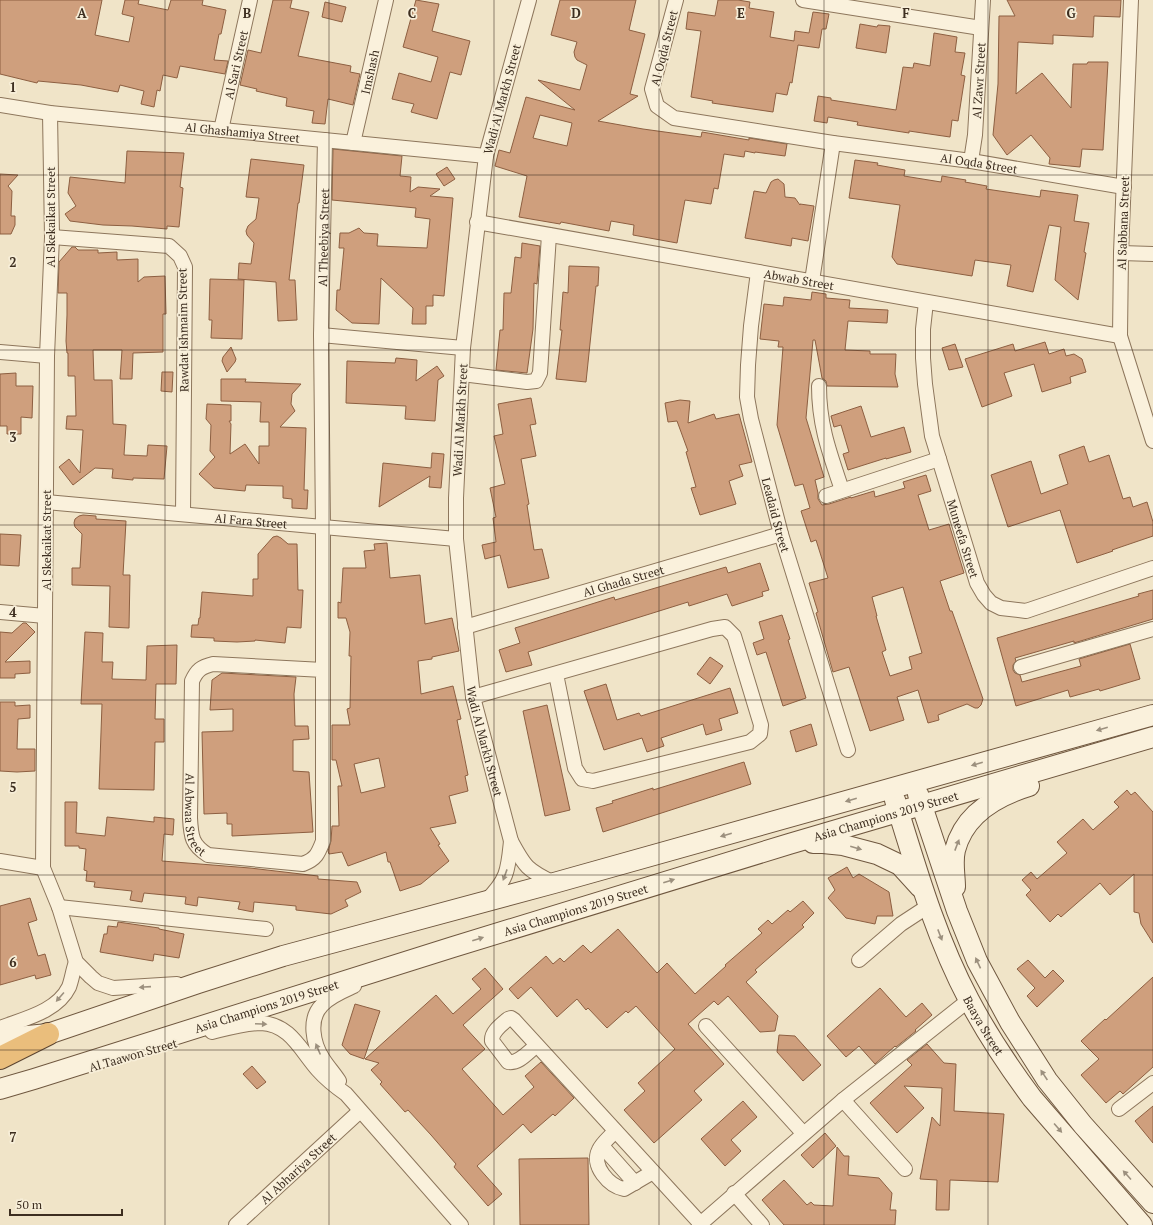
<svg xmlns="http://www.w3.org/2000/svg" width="1153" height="1225" font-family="'PT Serif',serif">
  <rect width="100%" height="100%" fill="#f0e4c8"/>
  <path fill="#cf9f7d" stroke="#8d5f41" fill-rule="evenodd" d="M0,0h102l-7,35 34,7 5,-25 -12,-3 3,-14h14l-1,4 30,6 3,-10h32l-1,5 24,5 -5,24h-2l-5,26 14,1 -3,13 -45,-8 -3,12 -14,-3 -3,16 -3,-1 -3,17 -13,-3 3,-13 -24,-6 -2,7 -37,-7 -43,-4 -1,2 -37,-9z
    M273,0h19l-2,8 19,4 -11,44 53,10 -1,6 10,2 -7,31 -25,-6 -3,25 -13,-1 2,-12 -28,-5 1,-8 -31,-7 1,-2 -17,-4 8,-35 13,3z
    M416,0l23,4 -7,27 38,10 -9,34 -11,-3 -13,47 -26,-7 3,-8 -22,-5 7,-26 32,9 7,-25 -35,-10z
    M560,0h76l-7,30 16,4 -15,60 8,2 -40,25 45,8 58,8 1,-5 47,8v-2l38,6 -2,12 -30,-4v1l-10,-2 -1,6 -20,-3 -6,35 -4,-1 -3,16 -26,-4 -8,43 -44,-8 1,-10 -23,-4 -2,10 -48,-9 -1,2 -41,-7 8,-41 -32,-10 4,-16 11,3 16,-56 49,13 -37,-30 42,10 7,-25 -10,-5 -2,-3 -1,-5 3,-10 -26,-7zM540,115l32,8 -5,23 -34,-8z
    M718,0h20l12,2 -1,6 25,4 -4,25 24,4 1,-10 14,2 4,-21 16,2 -3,15h-4l-3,19 -21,-3 -6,38 -2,-1 -3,13 -11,-2 -3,19 -61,-9 1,-2 -22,-4 10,-66 -15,-2 2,-17 27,4z
    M1007,0h114l-1,17 -26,-1 -1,21 -40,-2v9l-35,-2 -2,52 26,-21 29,35 2,-44h14l1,-2h20l-5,88 -21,-1 -2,18 -31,-3 1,-6 -19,-23 -24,20 -14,-20 5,-51 1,-68h16z
    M325,2l21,5 -4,15 -20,-5z
    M860,24l17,3 1,-2 12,1 -4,27 -30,-5z
    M934,33l23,4 -2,15 10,1 -4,22 4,1 -7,45 -6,-1 -2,17 -41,-6v2l-52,-8 1,-3 -30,-5 -1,6 -13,-2 4,-25 13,2v2l65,10 7,-43 10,1 1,-5 16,3z
    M333,149l69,7 -2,20 11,1 -1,15 8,-5 22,2 -10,7 23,2 -9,98 -11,-1v11h-7v18h-14l1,-16 -32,-30 -2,46 -27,-1 -16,-13 1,-20h3l4,-42h-5l1,-15h9l10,-5 5,5 14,1 -1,12 50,2 3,-29 -15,-2 1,-9 -84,-8z
    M127,151l57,2 -4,34 3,1 -4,39 -12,-1v3l-35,-3 -29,-1 -33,-4 -5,-7 11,-8 -8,-13 2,-16 55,6z
    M251,159l53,6 -5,38h-1l-9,77h6l2,40 -19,1 -2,-39 -38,-3 1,-16 12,1 3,-21 -7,-8 -1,-4 2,-5 8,-7 3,-21 -13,-1z
    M855,160l23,3 -1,2 28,5 -1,6 37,6 1,-6 24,4 -1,2 22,4 -1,3 54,8 1,-7 37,5 -4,26 15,2 -5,29 2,1 -8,47 -23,-20 6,-53 -12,-2 -16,67 -26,-6 4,-21 -36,-5 -3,16 -75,-12 -5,-7 8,-52 -51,-7z
    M447,167l8,12 -11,7 -8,-12z
    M0,174l18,1 -10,11 4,5 -1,25h4v9l-4,9h-11z
    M778,179l6,5 1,13 10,1 5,7v-1l14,2 -6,35 -16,-3 -1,8 -46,-8 9,-47 12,2 5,-11 3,-2z
    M522,243l18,3 -3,38 -3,-1 -1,46 -6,44 -31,-3 4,-40h3l1,-37h7l4,-36 6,1z
    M72,247h3l3,3h20v3l19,-1v8l21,-1v23l6,-5 21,-1 1,38h-3v38l-30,1 -1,26h-12l2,-29h-29l1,30h18l1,44 13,1 -2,30 23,1 1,-11 19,1 -3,33 -31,-1v2l-21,-2 1,-9 -18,-1 -22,17 -14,-18 10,-8 11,14 3,-43 -17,-1 1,-13h9l-1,-40h-7v-23h-1l-1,-12 1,-26v-22h-9l1,-31z
    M569,266l30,1 -1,19h-2l-10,96 -30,-3 6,-49h-2l3,-38 5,1z
    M210,279l34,1 -2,59 -31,-1 1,-18h-3z
    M812,292l14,2v4l24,2 -1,8 39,2 -1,13 -39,-2 -3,29 25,1v3h26l-1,20 3,13 -71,-1 -1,-5 -4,-3 -7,-38h-2l-7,78 18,59 -9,3 3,13v6l4,6 7,-1 22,-7v1l23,-7 1,6 30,-9 -2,-6 23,-7 5,16 -13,4 11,35 20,-6 15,49 -24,8 10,30h2l31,88 -2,6 -3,3h-3l-8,-4 -29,11 1,5 -11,3 -10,-33 -21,7 7,23 -34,11 -21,-64 -16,5 -17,-59 2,-1 -9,-29 19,-5 -12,-38 -5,2 -10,-31 9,-3 -7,-24 -8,2 -18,-61 6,-78h-5l1,-6 -19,-2 4,-35 19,2 1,-9 27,3zM903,587l19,66 -13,4 3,12 -22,7 -8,-24 4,-2 -10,-34h1l-5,-19z
    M1045,342l4,12 15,-5 2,7 8,-2 8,5 4,13 -16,5 1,6 -29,9 -8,-28 -30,9 8,23 -30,11 -17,-48 48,-15 2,7z
    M955,344l8,23 -14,3 -7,-22z
    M231,347l5,12 -1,3 -8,10 -5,-11 1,-4z
    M396,358l21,2 -1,21 21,-15 7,10 -6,4 -3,41 -30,-2 1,-13 -60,-3 1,-42 48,2z
    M162,372h11l-1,20 -11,-1z
    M16,373v13h17l-1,32 -11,-1v17h-14v-8h-7v-52z
    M221,379h25l-1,3 56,2 -9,10 -1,10 4,7 -15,16 26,1 -2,62h4l-1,19 -15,-1v-9l-9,-1v-12l-37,-1 -1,6 -31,-3 -15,-14 16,-17 -5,-6 1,-26 -5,-6 1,-15 24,1v16h-2l2,3 -1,30 15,-10 14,20v-18h10v-24h-9l1,-20 -40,-1z
    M531,398l5,26 -6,1 6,31 -15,3 8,45 -2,1 7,45 8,-1 7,29 -41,10 -8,-33 -15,4 -3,-14 14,-3 -3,-24 3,-1 -6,-29 15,-4 -11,-48 9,-2 -5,-30z
    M680,400l10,1 -2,22 26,-9 2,5 23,-5 13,48 -13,3 4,11 -14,5 7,23 -36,11 -9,-27 5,-1 -10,-35 2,-1 -11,-30 -9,1 -3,-19z
    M861,406l10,31 33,-10 7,25 -25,7v-1l-38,12 -5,-16 6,-2 -8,-27 -7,2 -3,-11z
    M1084,446l5,16 20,-7 14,44 7,-2 3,10 14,-5 6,20v14l-41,14 1,1 -36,12 -17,-53 -52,17 -17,-52 40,-14 10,33 27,-10 -9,-29z
    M432,453l12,1 -3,34 -12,-1 1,-11 -51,31 4,-44 48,5z
    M83,515l13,1v3l30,2 -3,54h7l-1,53 -20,-1 1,-41 -38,-1v-17h8l2,-34 -7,-7 -1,-4 1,-4 4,-3z
    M0,534l21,1 -2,31 -19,-1z
    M277,536l4,2 7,6h9l1,46h5l-2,38 -14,-1 -2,16 -30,-3v1l-18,1 -23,-1v-3l-23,-1 1,-12h6l1,-7h1l2,-26 51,4v-17h5v-25l15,-17z
    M387,543l3,35 30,-3 5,49 27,-6 7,33 -27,6v2l-14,2 3,33 32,-8 8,33 -4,1 11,55 -3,1 3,15 -19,5 7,27 -26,5 10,16 -2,1 11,16 -28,23 -21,7 -10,-29h-2l-2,-10 -38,14 -6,-14 -13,2 -1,-3 3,-10 1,-15h7l-1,-40h4l-6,-26h-4v-35h18l-3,-16 3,-1 1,-52h-2l1,-24 -4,-14h-8v-16l3,1 2,-35h23l-2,-17 11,-1 -1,-6zM379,758l6,29 -24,6 -7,-29z
    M760,563l9,27 -7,2 1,4 -31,10 -5,-12 -38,12 -1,-4 -160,50 4,13 -26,7 -7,-22 21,-7 -5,-15 99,-31 1,3 111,-33 2,6z
    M1153,590v29l-79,24v-2l-59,17 1,3 -3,4v5l2,3 5,2 2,7 59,-16 -2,-7 51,-15 10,35 -40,12 -1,-2 -29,8 -2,-7 -52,16 -19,-68 142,-42 -1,-2z
    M782,615l8,24 -2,1 18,58 -23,8 -17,-54 -9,3 -4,-12 11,-4 -5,-17z
    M23,623h3l9,9 -30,30 25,-1v12l-15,1v4h-15v-46l12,1z
    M85,632l18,1 -1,29h11l-1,17 34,1 1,-34 30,-1 -1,39h-20l-1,35h9v23h-9l-1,48 -55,-1 3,-85h-21z
    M710,657l13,9 -13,18 -13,-10z
    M222,673l74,4 -2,17 1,32h13l1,13 -16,1v31l16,1 4,60 -81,4v-12h-5v-11l-23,1 -2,-82 31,-1v-22l-23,1 2,-30z
    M606,684l11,36 22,-7 2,3 89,-28 8,25 -19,6 3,11 -16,5 -3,-11 -42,14 3,8 -17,6 -5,-14 -38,12 -20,-59z
    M0,702h15v4l15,-1v13l-12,1 -1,30h18v22l-18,1 -17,-1z
    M547,705l23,105 -25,6 -22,-105z
    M811,724l6,21 -21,7 -6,-21z
    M744,762l7,22 -148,48 -7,-24 17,-5 -1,-2 41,-13v2z
    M1127,790l4,5 4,-3 18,20v131l-12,-19 -2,-11 -5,-1v-38l-24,21 -10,-12 -39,34 -3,-3 -8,8 -24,-27 5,-5 -9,-10 9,-8 6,7 30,-26 -10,-11 26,-23 10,11 26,-23 -5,-5z
    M65,802h12l-1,31 29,3 2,-19 47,5v-5l20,2 -1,16 -9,-1 -2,27 88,7 68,8v3l39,3 4,10 -16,8 3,6 -17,8 -35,-4v-4l-42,-4 -1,10 -15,-3 2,-7 -42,-5 -1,9 -12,-2 1,-7 -42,-4 -2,9 -12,-2 2,-9 -38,-4 1,-5 -9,-1 1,-10 -3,-1 2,-21 -7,-1v-2h-14z
    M847,867l6,11 6,-4 30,18 4,24h-16l-2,8 -29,-6 -18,-20 7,-8 -7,-12z
    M30,898l7,22 -9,3 10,33 7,-2 6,21 -15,4 -1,-4 -35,10v-79z
    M803,901l11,12 -12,12 2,2 -49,43 2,2 -11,10 32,34 -3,15 -15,1 -32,-36 -10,9 -4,-4 -26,23 36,40 -30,27 8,9 -48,43 -30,-33 21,-19 -7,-8 37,-34 -39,-43 -8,7 -2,-2 -19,17 -19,-20 -2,2 -9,-11 -20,18 -26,-30 -13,12 -9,-10 37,-33 7,8 7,-6 4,4 19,-17 8,8 27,-24 39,44 10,-10 28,31 31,-28 -1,-1 37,-32 -4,-4 10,-9 4,4 16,-14 2,2z
    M118,922l41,6v1l25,5 -5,24 -25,-4 -1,7 -53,-9 4,-18h3l1,-8 9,1z
    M1028,960l17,18 8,-8 11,11 -27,26 -10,-11 8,-8 -18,-19z
    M485,968l18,21 -40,36 22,24 -23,20 41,46 31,-28 -9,-11 16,-14 33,36 -19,18 -2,-2 -22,19 -8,-9 -46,42 25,28 -14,12 -34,-39 2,-3 -25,-29 -23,-25 -3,2 -25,-28 2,-2 -11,-12 8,-7 -14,-4 71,-64 17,19 28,-25 -9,-10z
    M1153,977v90l-30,27 -3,-3 -14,12 -25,-28 18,-16 -18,-18 24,-22 1,1z
    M880,988l26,29 16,-14 10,12 -17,15 1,1 -20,16 -1,-1 -20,18 -16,-18 -13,11 -19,-21z
    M355,1004l25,7 -16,48 -14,-5 -8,-9z
    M779,1035l16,1 26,29 -18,16 -26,-29z
    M927,1044l17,19 12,1 -2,47 50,3 -6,68 -48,-2 -1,30h-13l1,-30 -17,-1 12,-62 8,9 2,-38 -38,-2 20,22 -27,25 -27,-30 42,-38 -5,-5z
    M252,1066l14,16 -9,7 -14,-15z
    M743,1101l14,16 -26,23 10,11 -16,15 -24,-27z
    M1153,1106v37l-18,-22z
    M825,1133l11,13 -23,22 -12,-13z
    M837,1147l7,9h5l-1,19 31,3 13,15 -2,17h6l-1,15h-111l-22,-25 22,-20 23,25 4,-3 3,3 19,1z
    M588,1158l1,67h-69l-1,-66z"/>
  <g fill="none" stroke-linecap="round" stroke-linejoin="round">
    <g stroke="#8d765c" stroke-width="16">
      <g id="minor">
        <path id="s1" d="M529,0l-43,156 -23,192 -7,150v41l17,158 38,144c14,26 16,29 43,42"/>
        <path id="s2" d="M676,0l-24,89 5,17 17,12 159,25 138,18 153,26"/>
        <path d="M803,0l178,28"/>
        <path d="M1131,0l-10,253 -1,83 33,105"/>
        <path id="s3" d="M0,105l50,8 436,43"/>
        <path d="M50,113l2,124 -5,119 -4,512 16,39 17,55 15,15 7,6 15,5 64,-4"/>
        <path id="s4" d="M221,130l29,-130"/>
        <path id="s5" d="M353,143l33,-143"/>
        <path id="s6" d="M971,161l4,-26 8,-135"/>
        <path id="s7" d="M477,222l643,114"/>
        <path d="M52,237l117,9 11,10 5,11 -2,247"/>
        <path d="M1121,253l32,1"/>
        <path id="s8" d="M758,272l-7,54 -3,39 -1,32 4,22 30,115 67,216"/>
        <path d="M812,281l21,-138"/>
        <path id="s9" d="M926,302l-3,27v29l2,26 7,52 45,147 7,12 7,8 10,5 25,3 127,-43"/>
        <path d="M321,335l142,13"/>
        <path d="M0,352l47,4"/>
        <path d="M462,374l65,8 9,-1 4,-8 9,-138"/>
        <path d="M819,386c0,40 11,68 23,104"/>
        <path d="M826,496l113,-37"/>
        <path id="s10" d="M46,502l410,37"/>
        <path d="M0,612l45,4"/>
        <path id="s11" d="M465,627l316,-93"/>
        <path d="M1021,667l132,-38"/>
        <path id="s12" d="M323,670l-110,-6c-12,3 -16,6 -21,17l-2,137c1,19 2,27 18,37l95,9c13,-5 15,-10 20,-23v-314l-2,-192 4,-195"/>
        <path d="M473,697l239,-68 13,-2 9,9 27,89 -1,9 -10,8 -157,39 -11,-2 -7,-11 -19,-94"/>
        <path d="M0,861l43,7"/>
        <path d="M486,901c22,-22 22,-31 25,-60"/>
        <path d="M59,907l207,22"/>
        <path d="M859,960l42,-36 29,-19"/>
        <path d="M706,1026l97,107"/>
        <path d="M0,1028c23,-9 57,-16 69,-41 3,-8 4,-17 7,-25"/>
        <path d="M212,1032c16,-4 33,-9 49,-9 29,1 40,28 57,47 8,9 18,17 28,24l115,131"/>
        <path d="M536,1046c-8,6 -17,18 -28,16l-16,-21c-1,-9 9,-16 16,-22l3,-1 3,2 186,203"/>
        <path d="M339,1081c-5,-8 -11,-14 -16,-22 -10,-15 -15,-40 -1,-54 8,-9 21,-14 32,-19"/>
        <path d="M843,1100l62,69"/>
        <path d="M1119,1109l34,-26"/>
        <path d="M615,1131c-5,6 -13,12 -16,19 -8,16 10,36 25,39l29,-17"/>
        <path d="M602,1146l33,37"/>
        <path d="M734,1193l28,32"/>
        <path id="s13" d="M236,1225l124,-114"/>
        <path d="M699,1225l144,-125 126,-100"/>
      </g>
    </g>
    <g stroke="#6f573f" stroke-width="22">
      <g id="secondary">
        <path d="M918,794l39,117 20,50 33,61 37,58 36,45 70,78"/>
        <path id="s14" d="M895,800c21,68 41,138 74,200 18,34 40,67 63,98l110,127"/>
        <path d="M813,843h10l20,2 34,9 23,11 20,22"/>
        <path d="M955,887c0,-11 -3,-25 0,-37 9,-35 41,-54 74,-64"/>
        <path d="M0,1041l18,-4 30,-3 150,-51 85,-27 271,-73 599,-168"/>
        <path id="s15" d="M0,1089l34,-10 419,-132 336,-103 364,-107"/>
      </g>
    </g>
    <g stroke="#5b4430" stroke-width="24">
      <path id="trunk" d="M0,1058l48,-24"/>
    </g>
    <use href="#minor" stroke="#faf1dc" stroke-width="14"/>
    <use href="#secondary" stroke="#faf1dc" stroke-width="20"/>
    <use href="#trunk" stroke="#eabe7c" stroke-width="22"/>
  </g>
  <defs><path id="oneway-solid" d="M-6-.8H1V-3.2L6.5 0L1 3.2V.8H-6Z"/></defs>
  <g fill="#9c907e">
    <use href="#oneway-solid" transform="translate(1102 729) rotate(164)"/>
    <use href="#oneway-solid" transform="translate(977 764) rotate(164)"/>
    <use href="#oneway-solid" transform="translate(851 800) rotate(164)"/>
    <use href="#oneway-solid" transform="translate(726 835) rotate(164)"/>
    <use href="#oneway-solid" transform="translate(957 845) rotate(-69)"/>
    <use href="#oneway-solid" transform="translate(856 848) rotate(16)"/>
    <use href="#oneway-solid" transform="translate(505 875) rotate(110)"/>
    <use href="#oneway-solid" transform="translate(669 881) rotate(-17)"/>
    <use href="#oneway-solid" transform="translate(940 935) rotate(69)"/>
    <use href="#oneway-solid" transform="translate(478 939) rotate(-17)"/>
    <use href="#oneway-solid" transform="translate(978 963) rotate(-115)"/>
    <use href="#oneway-solid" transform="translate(145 987) rotate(176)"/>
    <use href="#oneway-solid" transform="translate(60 997) rotate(131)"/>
    <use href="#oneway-solid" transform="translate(261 1024) rotate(3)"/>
    <use href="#oneway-solid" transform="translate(318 1049) rotate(-113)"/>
    <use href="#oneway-solid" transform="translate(1044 1075) rotate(-124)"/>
    <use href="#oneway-solid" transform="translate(1058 1128) rotate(49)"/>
    <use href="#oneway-solid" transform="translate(1127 1175) rotate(-132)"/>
  </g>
  <path fill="none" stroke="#3d2e20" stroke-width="1" stroke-opacity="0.55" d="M165,0v1225M329,0v1225M494,0v1225M659,0v1225M824,0v1225M988,0v1225M0,175h1153M0,350h1153M0,525h1153M0,700h1153M0,875h1153M0,1050h1153"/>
  <g text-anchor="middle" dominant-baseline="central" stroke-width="3.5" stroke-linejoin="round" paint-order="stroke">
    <g font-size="12" fill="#3d2e20" stroke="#f7eed8">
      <text transform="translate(664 48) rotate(-76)">Al Oqda Street</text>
      <text stroke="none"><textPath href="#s4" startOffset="67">Al Sari Street</textPath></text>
      <text stroke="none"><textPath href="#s5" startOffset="73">Imshash</textPath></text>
      <text stroke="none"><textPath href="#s6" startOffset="81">Al Zawr Street</textPath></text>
      <text transform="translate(502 99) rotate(-75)">Wadi Al Markh Street</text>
      <text stroke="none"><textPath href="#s3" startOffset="244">Al Ghashamiya Street</textPath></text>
      <text stroke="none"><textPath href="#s2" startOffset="439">Al Oqda Street</textPath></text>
      <text transform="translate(50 217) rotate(-90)">Al Skekaikat Street</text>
      <text transform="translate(1123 223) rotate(-88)">Al Sabbana Street</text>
      <text stroke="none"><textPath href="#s12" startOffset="1050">Al Theebiya Street</textPath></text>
      <text stroke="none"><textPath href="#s7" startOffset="327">Abwab Street</textPath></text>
      <text transform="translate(183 330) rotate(-91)">Rawdat Ishmaim Street</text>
      <text transform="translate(460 420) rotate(-87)">Wadi Al Markh Street</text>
      <text stroke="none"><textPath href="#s8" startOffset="247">Leadaid Street</textPath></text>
      <text stroke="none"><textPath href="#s10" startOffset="206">Al Fara Street</textPath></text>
      <text stroke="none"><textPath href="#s9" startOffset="242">Muneefa Street</textPath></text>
      <text transform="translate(46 540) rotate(-90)">Al Skekaikat Street</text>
      <text stroke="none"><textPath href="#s11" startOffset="165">Al Ghada Street</textPath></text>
      <text stroke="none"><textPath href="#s1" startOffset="751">Wadi Al Markh Street</textPath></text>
      <text stroke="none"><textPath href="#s12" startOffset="273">Al Abwaa Street</textPath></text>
      <text stroke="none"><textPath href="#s15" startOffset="927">Asia Champions 2019 Street</textPath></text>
      <text stroke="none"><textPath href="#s15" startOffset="603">Asia Champions 2019 Street</textPath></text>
      <text stroke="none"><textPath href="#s15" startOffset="279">Asia Champions 2019 Street</textPath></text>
      <text stroke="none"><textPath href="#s14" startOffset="243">Baaya Street</textPath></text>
      <text transform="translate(133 1055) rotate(-16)">Al Taawon Street</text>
      <text stroke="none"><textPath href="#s13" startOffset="84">Al Abhariya Street</textPath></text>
    </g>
  </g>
  <g font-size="13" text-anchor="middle" font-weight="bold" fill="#3d2e20" stroke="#f7eed8" stroke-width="3.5" stroke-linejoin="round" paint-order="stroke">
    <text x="82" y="18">A</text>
    <text x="247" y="18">B</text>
    <text x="412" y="18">C</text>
    <text x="576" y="18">D</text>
    <text x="741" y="18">E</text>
    <text x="906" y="18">F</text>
    <text x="1071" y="18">G</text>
    <text x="13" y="92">1</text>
    <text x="13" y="267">2</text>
    <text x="13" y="442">3</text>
    <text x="13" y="617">4</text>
    <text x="13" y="792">5</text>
    <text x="13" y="967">6</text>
    <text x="13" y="1142">7</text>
  </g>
  <path d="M10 1209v6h112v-6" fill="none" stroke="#3d2e20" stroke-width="2"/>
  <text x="16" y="1209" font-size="12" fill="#3d2e20" stroke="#f7eed8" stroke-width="3" paint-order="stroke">50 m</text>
</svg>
